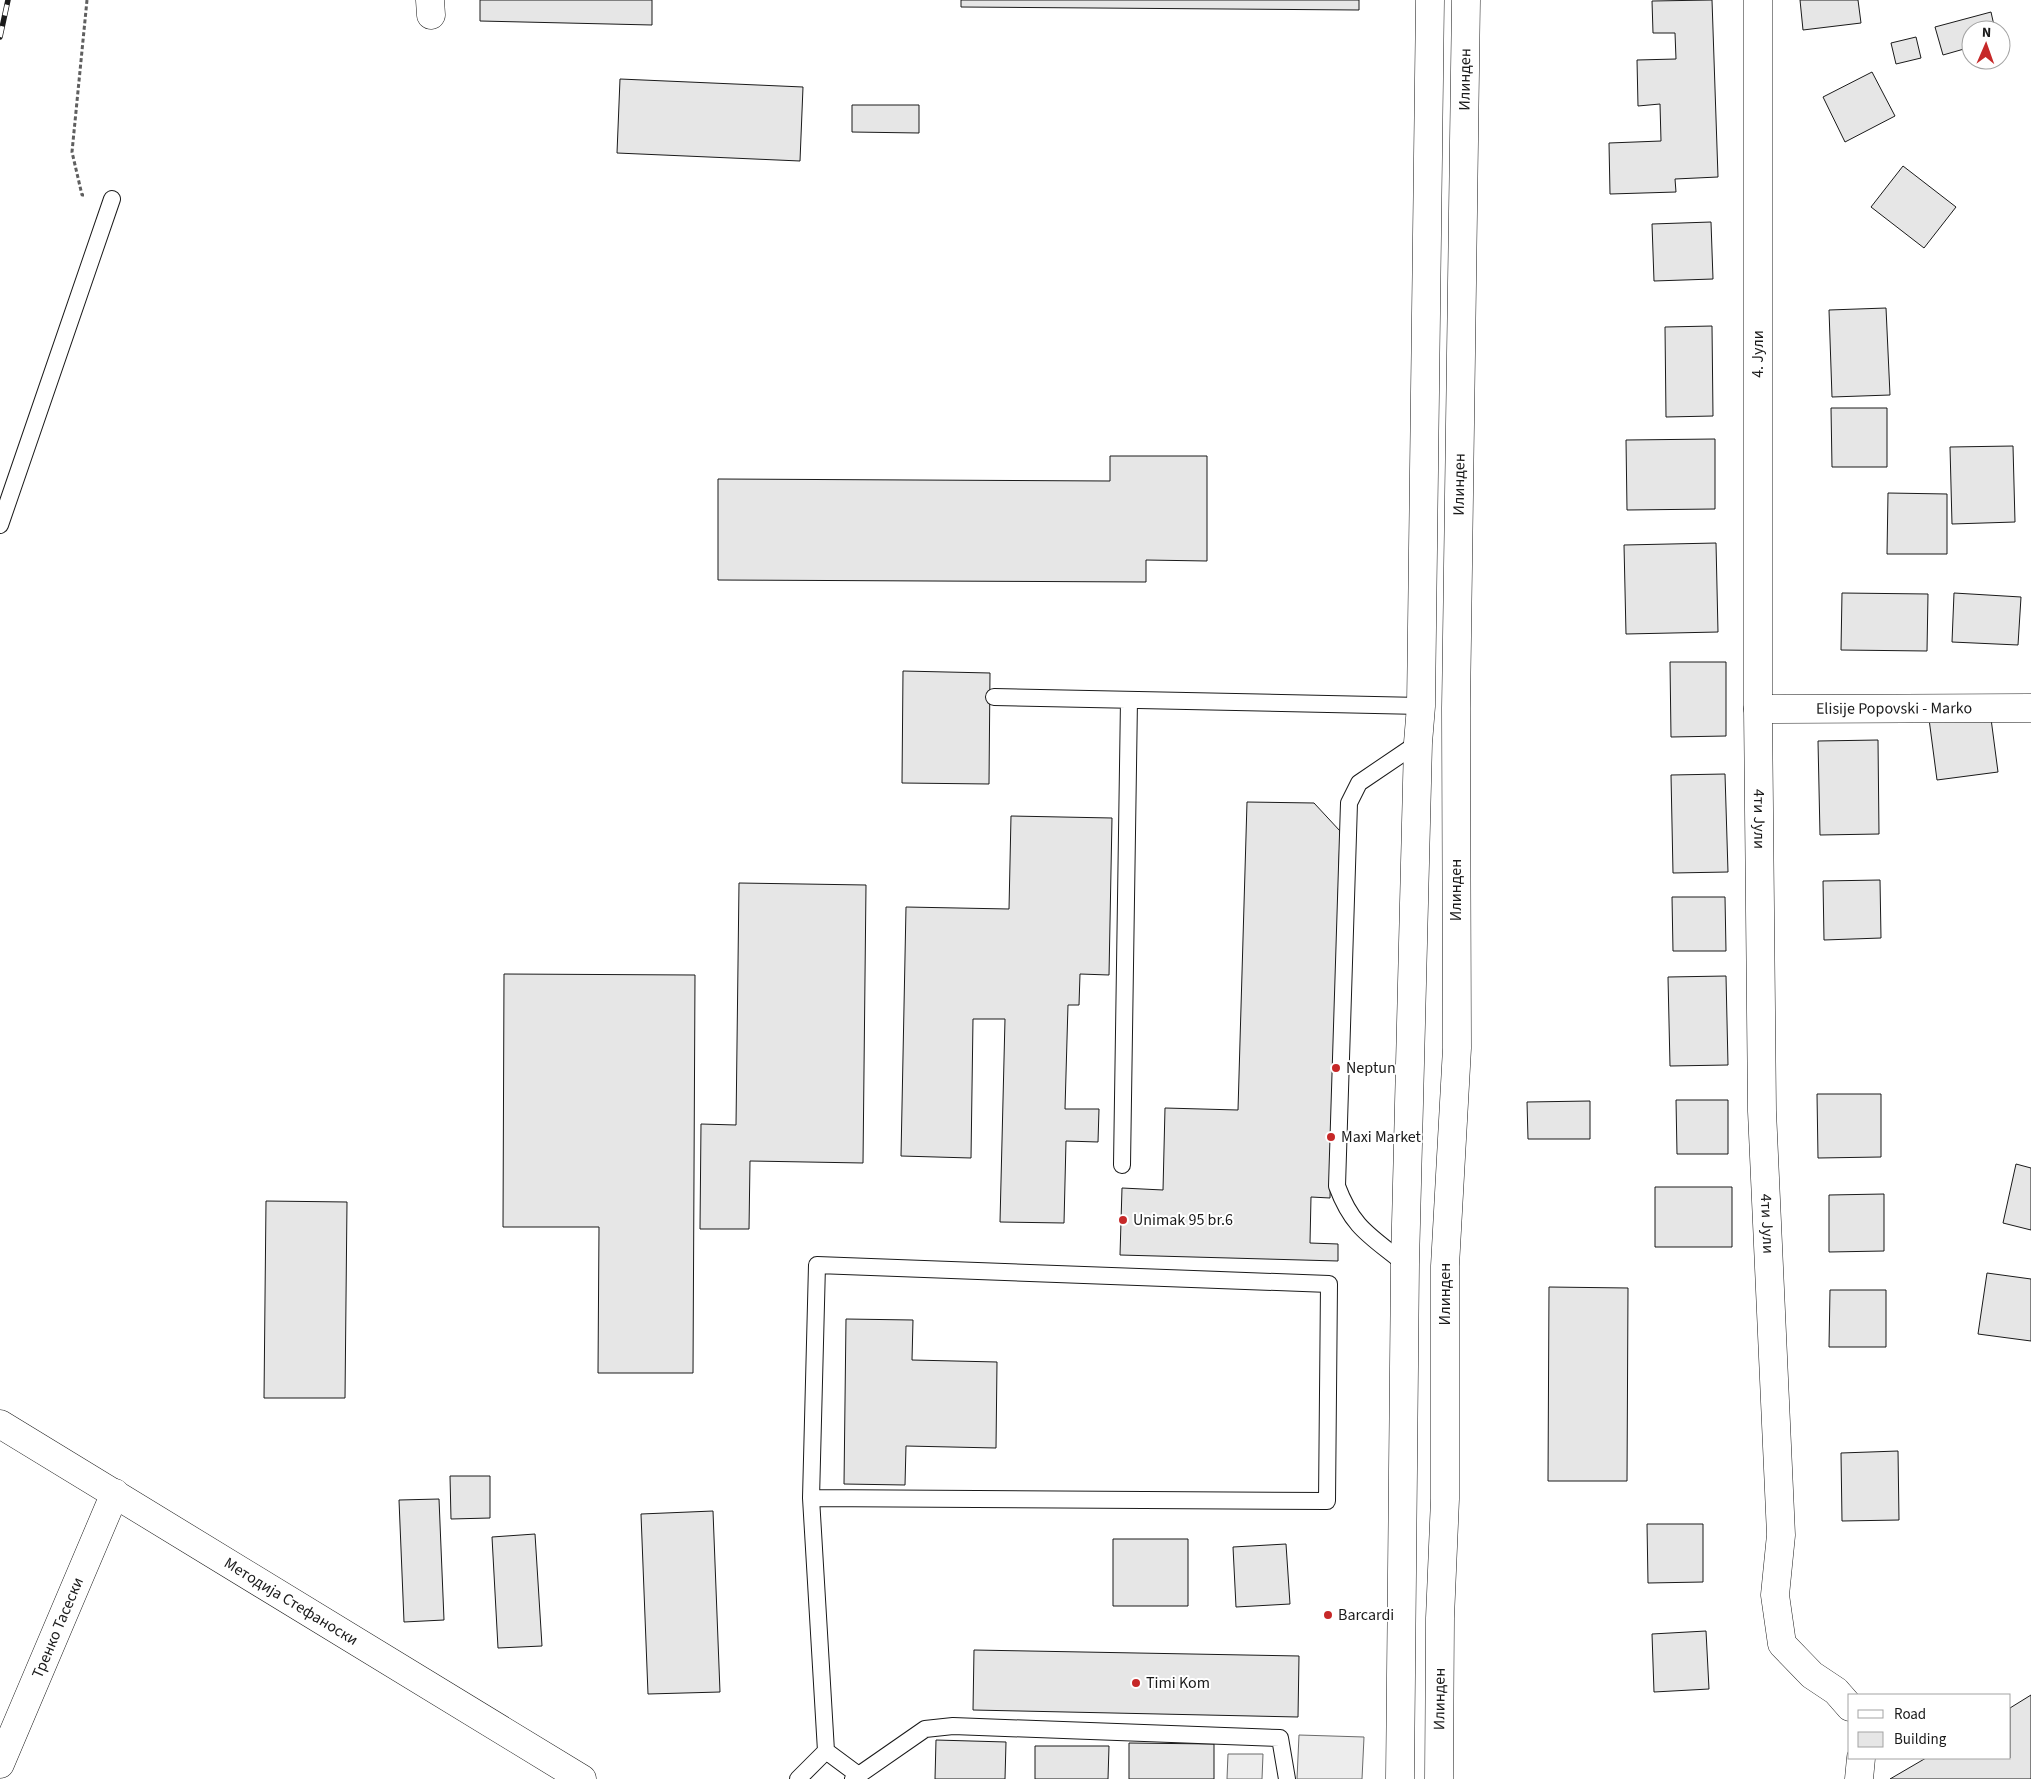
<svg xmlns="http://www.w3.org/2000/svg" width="2031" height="1779" font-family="'Source Sans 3',sans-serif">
  <rect width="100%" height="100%" fill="#fff"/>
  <path fill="#ededed" stroke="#6a6a6a" d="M1299,1735l65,2 -2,42h-65z
    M1228,1754h35l-1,25h-35z"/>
  <path fill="#e6e6e6" stroke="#1a1a1a" d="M480,0h172v25l-172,-4z
    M961,0h398v10l-398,-3z
    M1712,0l6,177 -43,2 1,13 -66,2 -1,-51 52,-2 -1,-37 -22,2 -1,-46 39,-1 -1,-26h-22l-1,-32z
    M1800,0h58l3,23 -58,7z
    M1991,12l4,18h-24v17l-28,8 -8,-28z
    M1916,37l5,21 -25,6 -5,-21z
    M1872,72l23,44 -50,26 -22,-45z
    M620,79l183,8 -3,74 -183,-8z
    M852,105h67v28l-67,-1z
    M1903,166l53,41 -32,41 -53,-41z
    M1711,222l2,57 -59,2 -2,-57z
    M1886,308l4,87 -58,2 -3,-87z
    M1712,326l1,90 -47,1 -1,-90z
    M1831,408h56v59h-55z
    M1715,439v70l-88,1 -1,-70z
    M2013,446l2,76 -63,2 -2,-77z
    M1110,456h97v105l-61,-1v22l-428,-2v-101l392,2z
    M1888,493l59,1v60h-60z
    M1716,543l2,89 -92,2 -2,-89z
    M1842,593l86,1 -1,57 -86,-1z
    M1954,593l67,4 -3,48 -66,-3z
    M1670,662h56v74l-55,1z
    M903,671l87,2 -1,111 -87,-1z
    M1990,711l8,61 -61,8 -8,-61z
    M1878,740l1,94 -59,1 -2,-94z
    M1725,774l3,98 -55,1 -2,-98z
    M1247,802l67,1 26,28 -10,367 -19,-1 -1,46 28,1v17l-218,-6 2,-67 41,2 2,-82 73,2z
    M1011,816l101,2 -3,157 -29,-1 -1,31h-11l-3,104h34l-1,33 -32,-1 -2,82 -64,-1 5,-203h-32l-2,139 -70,-2 5,-249 103,2z
    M1880,880l1,58 -57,2 -1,-59z
    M739,883l127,2 -3,278 -113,-2 -1,68h-49l1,-105 35,1z
    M1672,897h53l1,54h-53z
    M504,974l191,1 -2,398h-95l1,-146h-96z
    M1726,976l2,89 -58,1 -2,-89z
    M1817,1094h64v63l-63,1z
    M1676,1100h52v54h-51z
    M1590,1101v38h-62l-1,-37z
    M2016,1164l15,4v62l-28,-7z
    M1655,1187h77v60h-77z
    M1884,1194v57l-55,1v-57z
    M266,1201l81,1 -2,196h-81z
    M1987,1273l44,6v62l-53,-7z
    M1549,1287l79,1 -1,193h-79z
    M1830,1290h56v57h-57z
    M846,1319l67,1 -1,40 85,2 -1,86 -90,-2 -1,39 -61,-1z
    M1898,1451l1,69 -57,1 -1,-68z
    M450,1476h40v42l-39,1z
    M439,1499l5,121 -40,2 -5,-122z
    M713,1511l7,181 -72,2 -7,-180z
    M1647,1524h56v58l-55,1z
    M535,1534l7,112 -44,2 -6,-111z
    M1113,1539h75v67h-75z
    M1286,1544l4,60 -54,3 -3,-60z
    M1706,1631l3,58 -55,3 -2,-58z
    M974,1650l325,6 -1,61 -325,-7z
    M2031,1695v84h-141l36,-21h84v-50z
    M936,1740l70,2 -1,37h-70z
    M1129,1743l85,1v35h-85z
    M1035,1746h74l-1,33h-73z"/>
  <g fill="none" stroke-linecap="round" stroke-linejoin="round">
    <g stroke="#1a1a1a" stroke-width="18">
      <path id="lane" d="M0,525l112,-326
        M994,697l427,9
        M1122,1165l7,-465
        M1405,1264c-34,-28 -52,-35 -68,-78l12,-383 10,-20 59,-40
        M826,1751l31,23
        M798,1779l28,-28 -15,-253 6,-233 512,19 -2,217 -516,-3
        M853,1779l72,-50 28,-3 327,12 7,41"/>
    </g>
    <g stroke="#1a1a1a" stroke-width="29">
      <g id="street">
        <path d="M430,0l1,15"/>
        <path id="s1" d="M1758,0v709l4,402 19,424 -6,60 7,49 30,31 24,16 14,16"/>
        <path id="s2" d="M1758,709l273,-1"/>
        <path id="s3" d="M0,1424l582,355"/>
        <path id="s4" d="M0,1764l115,-271"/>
        <path d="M1859,1779l2,-21"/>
      </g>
    </g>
    <g stroke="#1a1a1a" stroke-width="29">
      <g id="primary">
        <path d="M1400,1779l5,-515 13,-521 3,-37 9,-706"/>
        <path id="s5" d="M1439,1779l1,-161 5,-119v-233l12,-218 -1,-340 10,-708"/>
      </g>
    </g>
    <path stroke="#5f5f5f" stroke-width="3" stroke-dasharray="4 2.5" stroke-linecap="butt" d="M84,195h-2l-10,-43 15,-152"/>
    <use href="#lane" stroke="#fff" stroke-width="16"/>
    <use href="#street" stroke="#fff" stroke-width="28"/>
    <use href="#primary" stroke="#fff" stroke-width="28"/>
    <g stroke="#1a1a1a" stroke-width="5.5">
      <path id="rail" d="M0,37l8,-37"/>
    </g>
    <use href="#rail" stroke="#fff" stroke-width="4" stroke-dasharray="11" stroke-linecap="butt"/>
  </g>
  <g fill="#c62828" stroke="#fff" stroke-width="2">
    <circle cx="1336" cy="1068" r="5"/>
    <circle cx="1331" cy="1137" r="5"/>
    <circle cx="1123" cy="1220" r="5"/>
    <circle cx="1328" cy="1615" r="5"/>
    <circle cx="1136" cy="1683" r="5"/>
  </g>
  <g text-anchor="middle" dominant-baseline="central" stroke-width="4" stroke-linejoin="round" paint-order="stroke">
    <g font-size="16" fill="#1a1a1a" stroke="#fff">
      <text stroke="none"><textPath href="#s5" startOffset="1700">Илинден</textPath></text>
      <text transform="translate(1758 354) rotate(-90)">4. Јули</text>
      <text stroke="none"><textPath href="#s5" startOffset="1295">Илинден</textPath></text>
      <text stroke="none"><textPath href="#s2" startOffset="136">Elisije Popovski - Marko</textPath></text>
      <text stroke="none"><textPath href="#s1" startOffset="819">4ти Јули</textPath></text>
      <text transform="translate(1456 890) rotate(-90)">Илинден</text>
      <text stroke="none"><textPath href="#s1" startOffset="1224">4ти Јули</textPath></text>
      <text stroke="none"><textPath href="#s5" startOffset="485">Илинден</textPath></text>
      <text stroke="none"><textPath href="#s3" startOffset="341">Методија Стефаноски</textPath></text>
      <text stroke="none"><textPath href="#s4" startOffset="148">Тренко Тасески</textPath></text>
      <text stroke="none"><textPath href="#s5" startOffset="80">Илинден</textPath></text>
    </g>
    <g font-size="16" fill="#1a1a1a" stroke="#fff" text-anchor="start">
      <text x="1346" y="1068">Neptun</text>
      <text x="1341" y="1137">Maxi Market</text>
      <text x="1133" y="1220">Unimak 95 br.6</text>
      <text x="1338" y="1615">Barcardi</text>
      <text x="1146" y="1683">Timi Kom</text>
    </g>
  </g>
  <rect x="1848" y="1694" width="162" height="65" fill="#ffffff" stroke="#a3a3a3"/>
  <rect x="1858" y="1710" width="25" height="8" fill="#ffffff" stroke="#a3a3a3"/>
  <text x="1894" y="1719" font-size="15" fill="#1a1a1a">Road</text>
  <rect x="1858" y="1732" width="25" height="15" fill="#e6e6e6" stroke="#a3a3a3"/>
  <text x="1894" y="1744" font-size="15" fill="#1a1a1a">Building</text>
  <g transform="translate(1986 45) rotate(2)"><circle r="24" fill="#ffffff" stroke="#a3a3a3"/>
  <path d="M0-4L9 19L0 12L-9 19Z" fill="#c62828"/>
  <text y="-8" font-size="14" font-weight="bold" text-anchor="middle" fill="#1a1a1a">N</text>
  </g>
</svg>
